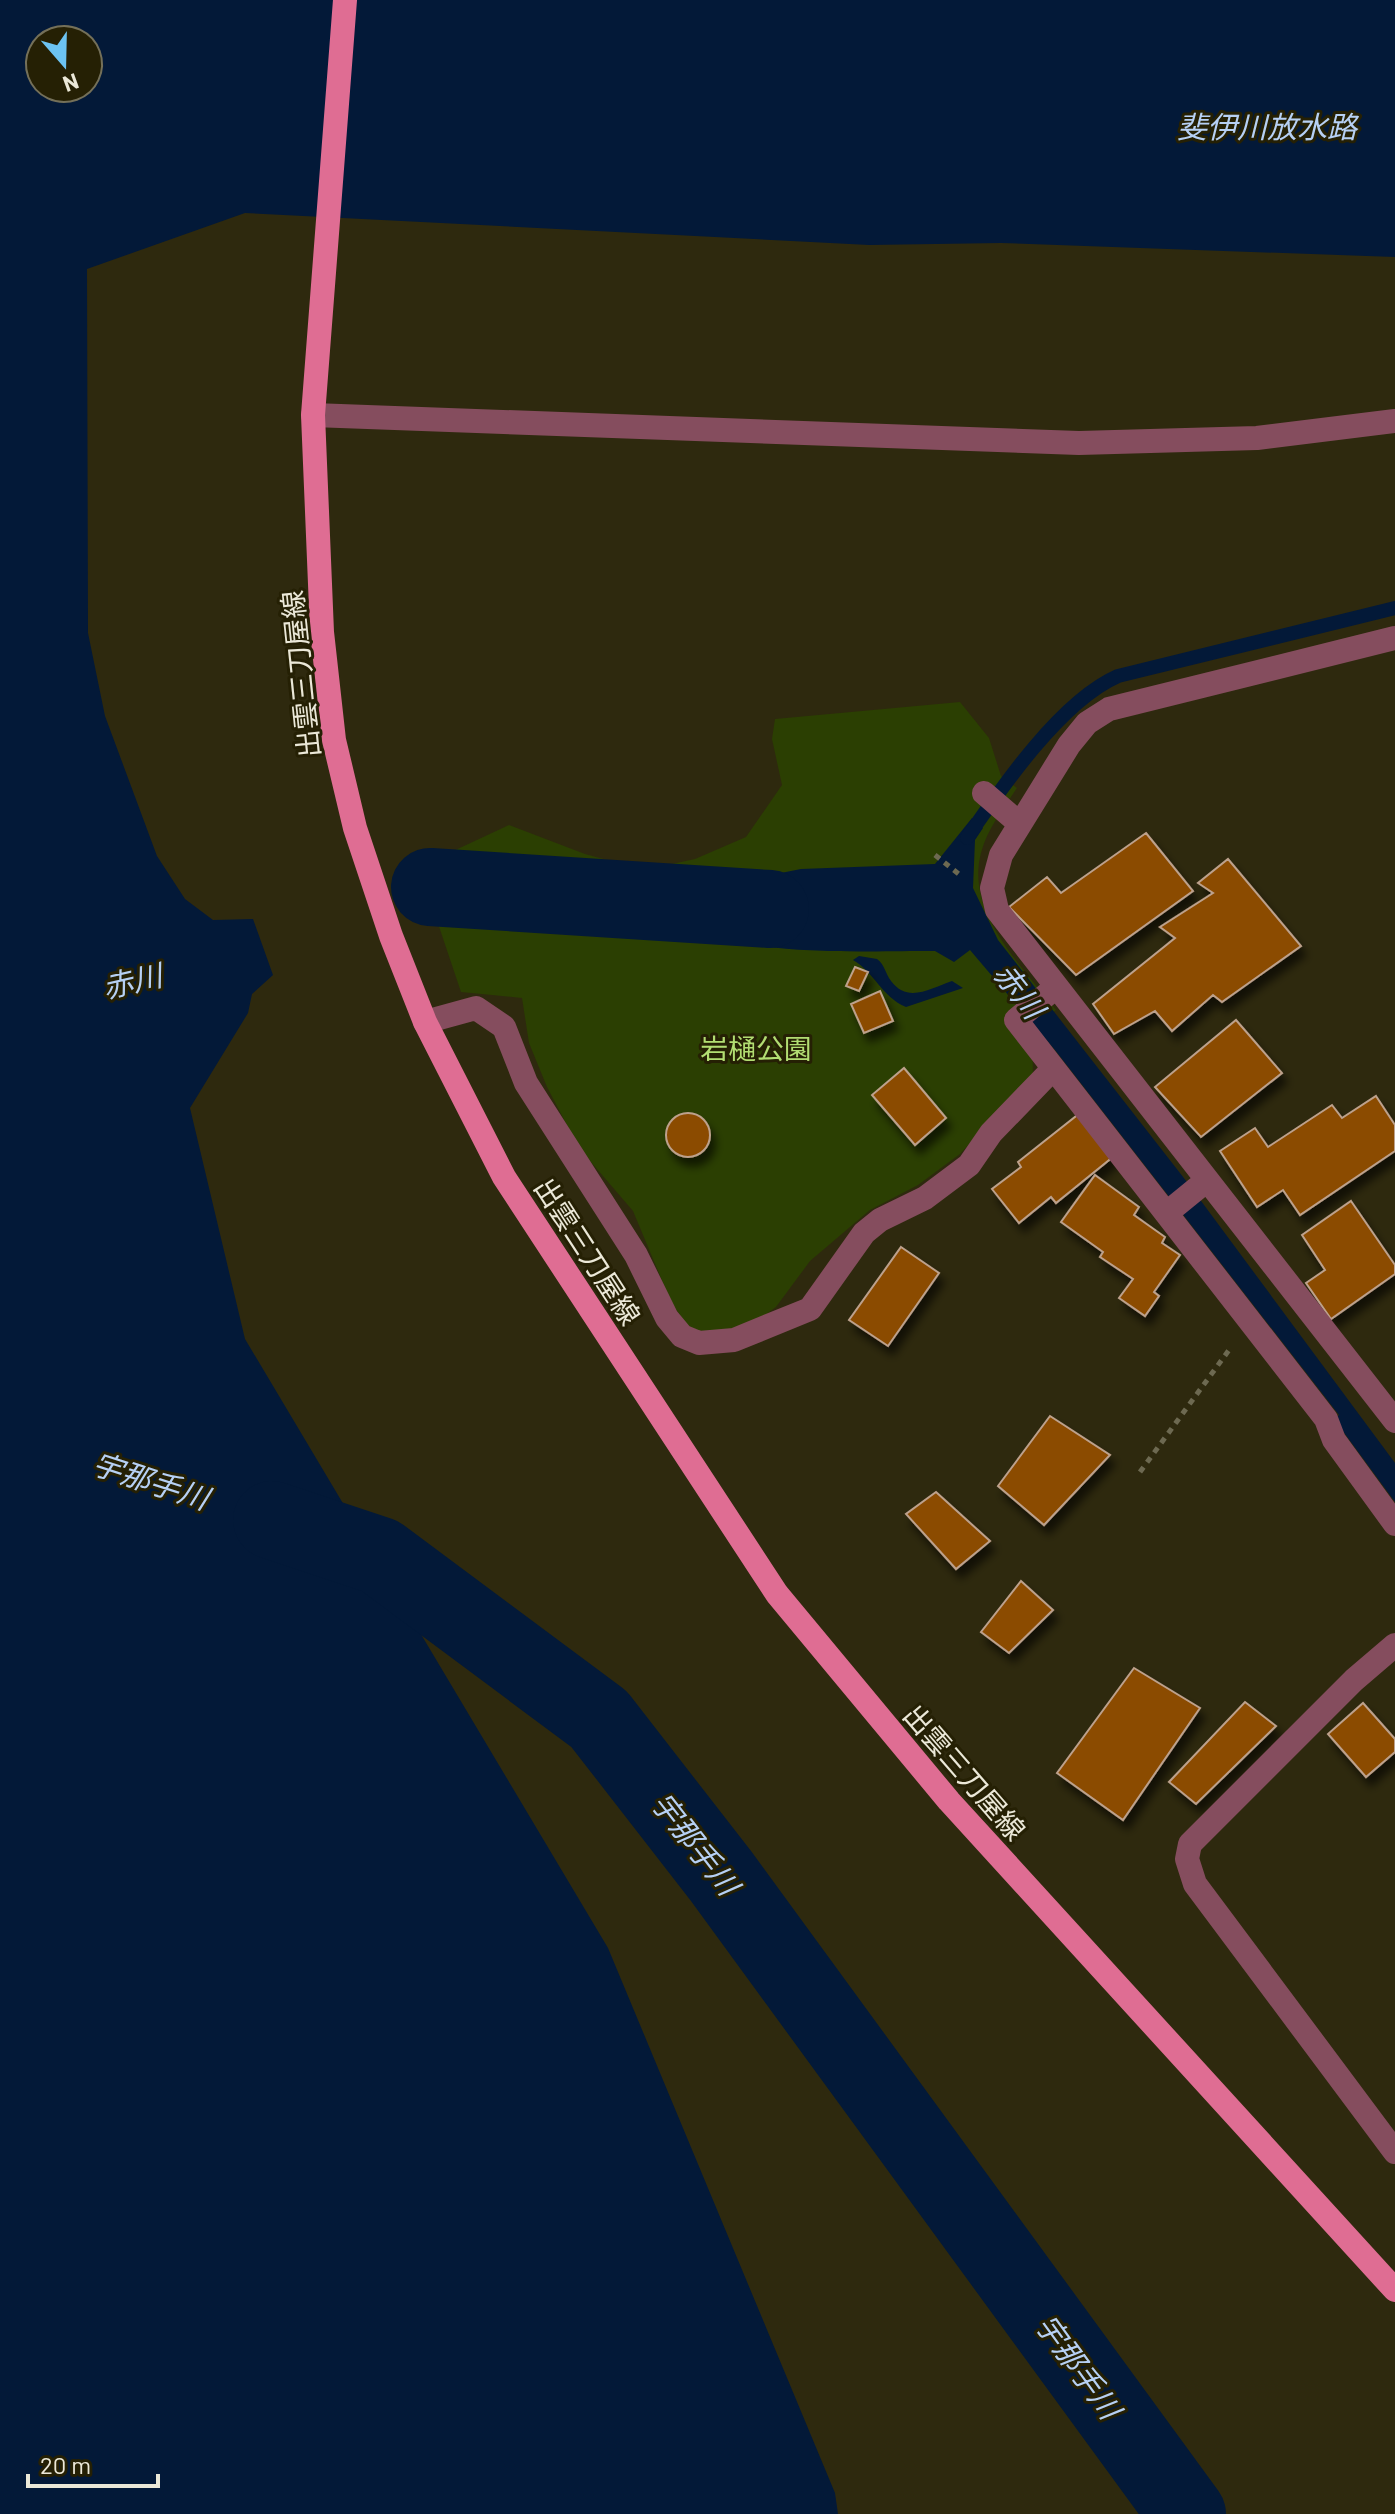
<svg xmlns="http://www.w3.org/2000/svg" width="1395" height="2514" font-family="Barlow,'Noto Sans JP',sans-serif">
  <defs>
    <filter id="shadow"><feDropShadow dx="5" dy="9" stdDeviation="4" flood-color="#0009"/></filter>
  </defs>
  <rect width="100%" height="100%" fill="#2e290e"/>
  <path fill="#2b3f02" d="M960,702l29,36 12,38 16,12c-13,20 -30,41 -36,65 -16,60 42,114 75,157l-24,19 1,46 -73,79 -42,31 -48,25 -60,51 -34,46 -23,17 -38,12 -26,-8 -18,-26 -38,-91 -54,-63 -32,-61 -18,-44 -7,-45 -61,-6 -42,-125 90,-42 76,29 59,16 51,-11 51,-22 36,-52 -10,-46 3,-20z"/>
  <path fill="#031938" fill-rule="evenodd" d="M0,0h1395v257l-394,-14 -132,2 -624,-32 -158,56 1,364 17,83 52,140 28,43 28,21 40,-1 20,56 -21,19 -4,19 -58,95 55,231 363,609 227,545 3,21h-838zM40,40h48v48h-48z
    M972,818l11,10 -8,12 -2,48 25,52 189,242 208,281v39l-61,-83 5,-4 -284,-365 -85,-100 -16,12 -19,-11c-74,-1 -215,11 -270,-43v-12l136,-27 134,-5z
    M859,956l18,3c8,6 8,14 14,22 17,23 40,7 61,0l11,7 -57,19c-24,-10 -31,-34 -53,-47z"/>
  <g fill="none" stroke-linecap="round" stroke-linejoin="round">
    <path stroke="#031938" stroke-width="14" d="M967,838c35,-51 94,-137 151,-162l277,-68"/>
    <path stroke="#031938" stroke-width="78" d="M430,887l340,22
      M272,1520l108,36 219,163 122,157 466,638"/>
  </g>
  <path fill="#8b4b00" stroke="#bda18c" stroke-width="2" filter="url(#shadow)" d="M1146,833l47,58 -117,84 -67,-68 38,-30 14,16z
    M1228,859l73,87 -79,56 -9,-7 -41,36 -17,-20 -41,23 -21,-30 82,-66 -15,-11 53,-34 -15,-10z
    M855,967l13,5 -9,19 -13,-5z
    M880,991l13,30 -29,12 -13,-29z
    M1236,1020l46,53 -81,64 -46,-50z
    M904,1068l42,50 -31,27 -43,-50z
    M1376,1096l19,29v26l-95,64 -17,-25 -26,17 -37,-56 35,-23 13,19 64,-42 10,13z
    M1080,1113l34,43 -58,47 -5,-6 -32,26 -27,-34 29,-22 -3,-5z
    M666 1135a22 22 0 1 1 44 0a22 22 0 1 1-44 0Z
    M1095,1175l44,32 -5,8 31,22 -3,6 18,12 -26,37 5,4 -14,20 -26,-18 14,-19 -33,-22 3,-5 -42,-30z
    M1351,1201l44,64v9l-64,45 -25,-36 19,-13 -23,-35z
    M901,1247l38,26 -51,73 -39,-26z
    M1050,1416l60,39 -66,70 -46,-39z
    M936,1492l54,49 -34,28 -50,-55z
    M1021,1581l32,29 -44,43 -28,-21z
    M1134,1668l66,40 -77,112 -66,-47z
    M1245,1702l31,24 -80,78 -27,-22z
    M1363,1703l32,36v13l-29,25 -38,-43z"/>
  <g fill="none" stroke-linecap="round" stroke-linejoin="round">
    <path stroke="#6d6951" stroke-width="5" stroke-dasharray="6 6" stroke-linecap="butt" d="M935,855l25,20
      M1140,1472l89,-122"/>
    <path stroke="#854d5e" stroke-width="24" d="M313,415l766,28 178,-5 138,-17
      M1395,638l-286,71 -22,14 -18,22 -68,110 -9,33 5,22 398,511
      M984,793l36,31
      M425,1022l51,-14 28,19 22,56 110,172 31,63 15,18 17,7 35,-3 76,-31 54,-76 16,-13 45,-22 44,-33 22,-32 58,-60 2,-8 -35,-45 40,-33
      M1051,1065l275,354 8,21 61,84
      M1168,1212l38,-31
      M1395,1645l-41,35 -164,164 -3,15 8,25 200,268"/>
    <path stroke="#df6d93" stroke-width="24" d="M345,0l-32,415 9,217 12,108 21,88 36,108 34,86 79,155 273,417 172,207 446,489"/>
  </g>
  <g text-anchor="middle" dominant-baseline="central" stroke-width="6" stroke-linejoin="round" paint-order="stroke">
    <g font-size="28" fill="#ebe8d8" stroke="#252004">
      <text transform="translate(300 674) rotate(-96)">出雲三刀屋線</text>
      <text transform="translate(588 1251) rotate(57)">出雲三刀屋線</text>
      <text transform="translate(965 1772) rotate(49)">出雲三刀屋線</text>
    </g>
    <g font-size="28" fill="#b2dd72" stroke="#252004">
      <text x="756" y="1048">岩樋公園</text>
    </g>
    <g font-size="30" font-style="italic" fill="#b6d0f4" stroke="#252004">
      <text x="1267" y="126">斐伊川放水路</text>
      <text transform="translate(132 980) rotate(-13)">赤川</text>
      <text transform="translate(1020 990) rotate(52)">赤川</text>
      <text transform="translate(151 1480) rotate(18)">宇那手川</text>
      <text transform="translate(696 1843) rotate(52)">宇那手川</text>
      <text transform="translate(1079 2366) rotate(54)">宇那手川</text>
    </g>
  </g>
  <g transform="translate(64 64) rotate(160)"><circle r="38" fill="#252004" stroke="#747059" stroke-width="2"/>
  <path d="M0-6L14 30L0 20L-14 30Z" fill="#6cc3f2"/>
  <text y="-12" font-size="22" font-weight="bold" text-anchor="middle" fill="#ebe8d8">N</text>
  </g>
  <path d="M28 2474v12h130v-12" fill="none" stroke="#ebe8d8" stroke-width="4"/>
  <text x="40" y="2474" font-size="24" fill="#ebe8d8" stroke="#252004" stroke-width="6" paint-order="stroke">20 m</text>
</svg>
